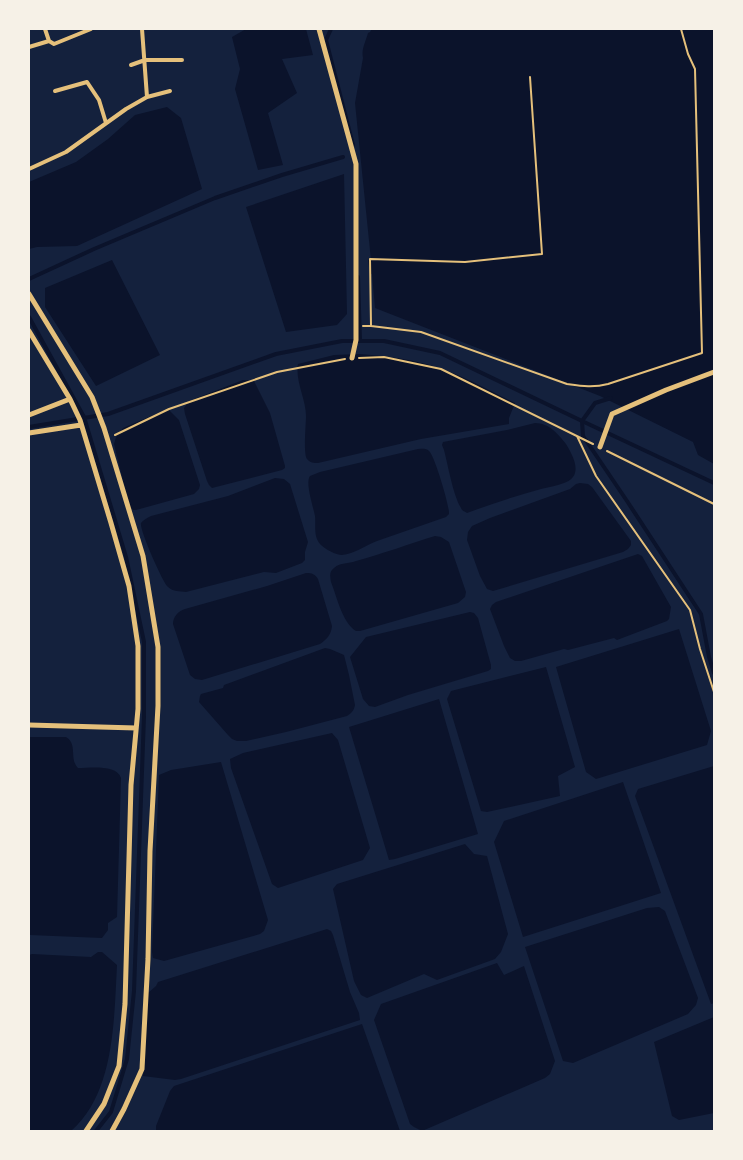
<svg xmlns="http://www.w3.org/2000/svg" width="743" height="1160" font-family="'IBM Plex Sans',sans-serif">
  <rect width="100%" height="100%" fill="#14213d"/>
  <path fill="#0b132b" d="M246,29h60l7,26 -31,4 15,34 -29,20 15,52 -25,5 -23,-81 5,-20 -8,-32z
    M372,29h342v435l-16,-9 -5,-13 -93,-46 -225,-88 -3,-34h-2l-2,-14h3l-16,-157 8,-45c-2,-9 3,-17 5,-25l2,-1z
    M167,107l14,11 21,71 -125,57 -40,1 -8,2v-67l47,-20 32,-23 27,-24z
    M344,174l3,140 -10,11 -51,7 -40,-125z
    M112,260l48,95 -64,31 -51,-79v-19z
    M360,354c22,2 45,4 66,10 31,8 60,25 89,39l-6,15v6l-88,15 -103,24c-4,0 -8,0 -11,-4 -4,-5 -1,-35 -1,-43 0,-17 -11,-35 -8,-52l36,-9z
    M243,380h8l3,1 16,32 15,53v2l-3,2 -70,18 -3,-3 -2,-4 -22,-67 -1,-6 5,-7z
    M169,410l10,10 21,65 -1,4 -5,5 -58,16h-3l-4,-4 -15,-62 2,-7 7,-9 40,-17z
    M535,423c14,0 23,11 31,21 5,8 14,24 7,33 -2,3 -6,5 -9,6 -8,3 -16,4 -23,6 -25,7 -50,15 -74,24 -3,-2 -5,-2 -6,-5 -8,-13 -13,-43 -17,-58l-2,-5 1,-3 64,-12z
    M418,449c4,0 8,-1 11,2 5,3 21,56 20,63l-3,3c-23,8 -46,16 -69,24 -11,4 -23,13 -35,14 -6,0 -17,-6 -21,-10 -8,-8 -5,-19 -6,-29 -2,-10 -10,-33 -5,-40l10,-4z
    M275,478l9,1 6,5 18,58 -3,10v8l-3,3 -26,10 -12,-1 -78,20c-6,-1 -13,0 -18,-5 -5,-4 -29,-58 -27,-64 2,-3 6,-5 10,-7l77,-20z
    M580,483l8,1 4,3 39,54v4l-3,4 -5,3 -130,39 -6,-2 -7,-13 -13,-36 1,-8 4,-6 18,-8 80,-29 6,-5z
    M435,536l6,1 8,5 17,50 -1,5 -7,6 -98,28h-4c-14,-9 -19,-34 -25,-49 -1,-6 -2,-10 3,-14 7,-6 14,-4 22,-7 26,-7 53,-17 79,-25z
    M638,554l4,2 29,51 -2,12 -2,2 -50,19 -3,-2 -46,12 -4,-1 -43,12h-6l-5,-3 -6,-12 -14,-37 2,-4 4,-3z
    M306,573c6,0 9,1 12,6l14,47c-1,9 -5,13 -12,18l-118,36 -7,-1 -5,-4 -17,-51c0,-7 5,-13 12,-15l82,-23z
    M470,612l4,1 4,5 13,47v4l-3,2 -80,24 -33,12 -6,-1 -6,-7 -13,-42 16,-20z
    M679,629l32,102 -4,14 -111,34 -10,-7 -30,-105z
    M325,648l5,1 14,6 5,20 6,30c-1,5 -3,8 -8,11l-61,16 -40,9h-9l-5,-2 -4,-4 -29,-33 1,-6 1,-2 22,-6 1,-3z
    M546,667l29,100 -17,9 2,20 -73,16 -6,-1 -34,-112 4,-8z
    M439,699l39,135 -83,25 -6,1 -40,-133z
    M332,733l6,7 32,108 -7,12 -85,28 -6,-4 -41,-116 -1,-9 13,-6z
    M29,737h37c12,7 3,22 12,31 12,0 39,-4 43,10l-4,139 -9,6v7l-6,8 -72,-3 -1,-5z
    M221,762l47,158 -4,11 -4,3 -96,27 -11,-3 -1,-6 7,-177 12,-5z
    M714,766v237l-3,1 -76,-208 3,-7z
    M623,782l38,111 -138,44 -29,-95 10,-21z
    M465,844l9,10 13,2 21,78 -7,18 -6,7 -58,21 -13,-6 -57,24 -6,-3 -7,-14 -21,-92 4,-5z
    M659,907l6,4 33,87 -2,7 -8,9 -115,49 -10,-2 -38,-114 122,-39z
    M327,929l4,2 2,4 17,57 9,21 1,7 -179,59 -6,1 -32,-4 5,-83 8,-7 2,-4z
    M98,952h4l15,13c-3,53 -2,128 -46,166h-42v-176l3,-1 59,3z
    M497,963l7,12 20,-9 31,95 -5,13 -5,4 -123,53 -8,-4 -4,-3 -36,-104 7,-16z
    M714,1017v96l-35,7 -7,-4 -18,-74z
    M362,1024l38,107h-244v-5l14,-35 4,-5z"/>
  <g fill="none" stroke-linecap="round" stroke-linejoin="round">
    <path stroke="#0b132b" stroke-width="4" d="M331,29l-5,11 27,105
      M358,277l2,64
      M29,279l65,-30 121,-51 67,-23 61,-18
      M29,317l55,100 42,140 18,85v74l-10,275 -7,68 -16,53 -15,19
      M611,398l-16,5 -13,18 1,15 44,65 74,113 8,43 5,16
      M29,427l79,-13 168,-60 66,-13h42l56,12 142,68 132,62"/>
    <path stroke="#e5c07b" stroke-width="2" d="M363,326h8l50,6 146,52c14,2 26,4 41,0l94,-31 -7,-284 -7,-15 -7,-25
      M371,326l-1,-67 95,3 77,-8 -12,-177
      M359,358l25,-1 57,12 152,75
      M115,435l54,-26 108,-37 68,-13
      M577,436l19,40 94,134 10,39 14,43
      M607,451l107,53"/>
    <path stroke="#e5c07b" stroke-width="4" d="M45,29l4,12 5,3 37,-15
      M142,29l5,68
      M29,47l20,-6
      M131,65l14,-5h37
      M55,91l32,-9 12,18 7,23
      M29,169l37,-17 60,-43 21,-12 23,-6"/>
    <path stroke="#e5c07b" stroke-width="5" d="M319,29l37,135v176l-4,18
      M29,294l63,103 12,31 39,128 15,91v59l-8,145 -2,108 -6,110 -18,40 -12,22
      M29,331l41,68 10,21 31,103 18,63 9,60v63l-7,76 -6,219 -6,62 -15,38 -18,27
      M29,415l41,-16
      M29,433l52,-8
      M600,447l12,-33 54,-24 48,-18
      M29,725l107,3"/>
  </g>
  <rect width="743" height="1160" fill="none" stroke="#f6f1e7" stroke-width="60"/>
</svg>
